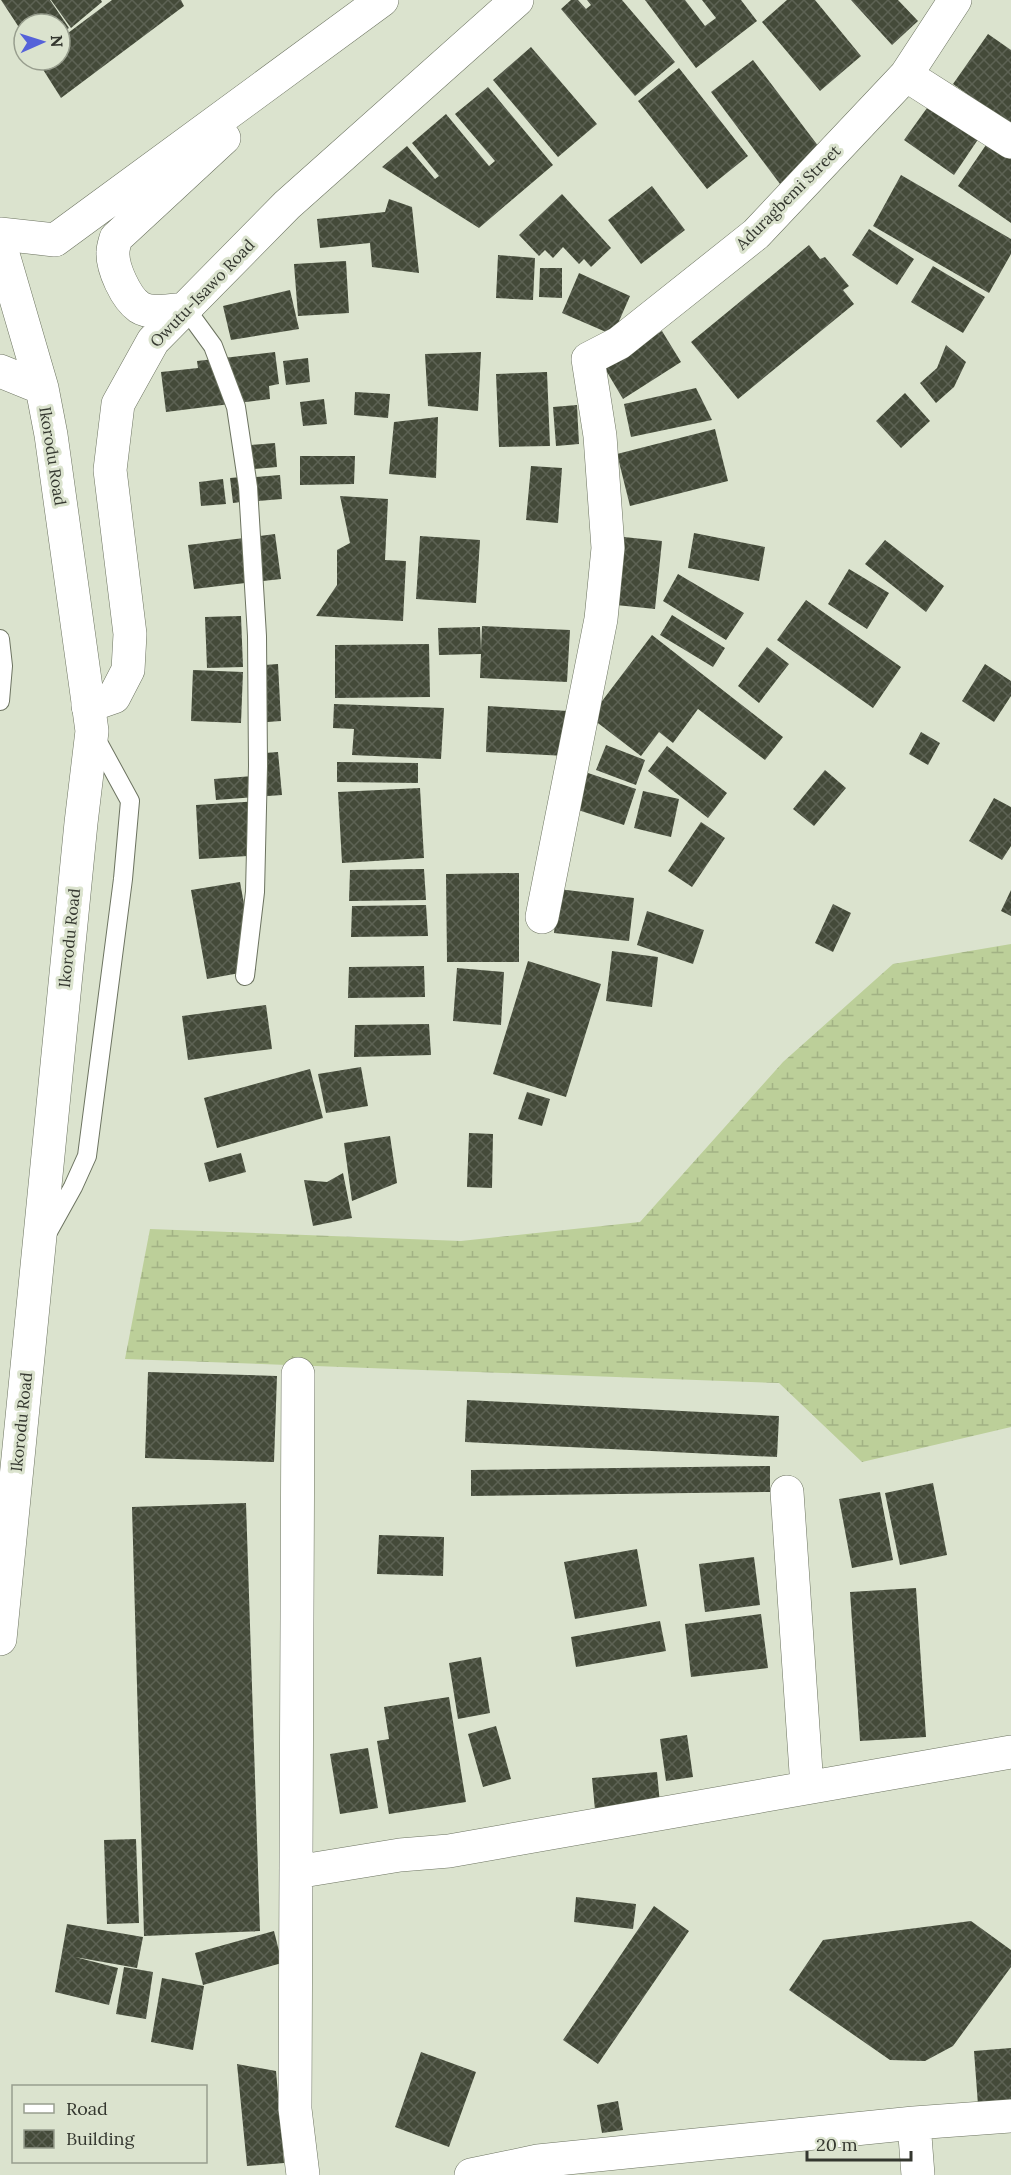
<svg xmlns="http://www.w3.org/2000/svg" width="1011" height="2175" font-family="Lora,serif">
  <defs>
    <pattern id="wetland-marsh" width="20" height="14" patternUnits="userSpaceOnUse" patternTransform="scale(1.5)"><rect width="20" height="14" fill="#bccf99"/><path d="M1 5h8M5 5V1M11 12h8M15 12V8" fill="none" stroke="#a2b284"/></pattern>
    <pattern id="building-cross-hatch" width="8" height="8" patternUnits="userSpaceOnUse" patternTransform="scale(1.5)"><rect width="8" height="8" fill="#444a39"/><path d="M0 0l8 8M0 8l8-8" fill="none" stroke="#5d6254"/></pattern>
  </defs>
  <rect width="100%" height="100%" fill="#dbe3ce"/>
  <path fill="url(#wetland-marsh)" d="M1011,944v483l-149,35 -83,-79 -654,-24 25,-130 311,12 179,-19 143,-160 110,-98z"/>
  <path fill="url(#building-cross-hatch)" d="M1,0h49l19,28 -9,6v-10h-36v11z
    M51,0h50l1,2 -31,26z
    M112,0h69l3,6 -123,92 -24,-38h23v-21z
    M571,0h7l8,9 5,-4 -4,-5h35l53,62 -40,34 -74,-87z
    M645,0h40l20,26 11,-8 -14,-18h39l16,21 -61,47z
    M787,0h28l46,56 -41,35 -58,-69z
    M851,0h47l20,21 -26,24z
    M988,34l23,16v75l-58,-41z
    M531,47l66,77 -39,33 -65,-77z
    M753,60l69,91 -42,33 -69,-92z
    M679,68l69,88 -41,33 -69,-88z
    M488,87l65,78 -74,63 -97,-61 25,-21 28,33 4,-3 -27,-33 34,-29 43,52 6,-5 -40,-47z
    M932,101l49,34 -27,40 -50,-35z
    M988,142l23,16v65l-53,-37z
    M901,175l110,64v15l-22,39 -116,-67z
    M652,186l33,44 -44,34 -33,-44z
    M562,194l49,54 -20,19 -7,-8 -5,5 -16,-17 -10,11 -8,-8 -6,6 -20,-21z
    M389,199l23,8 7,66 -47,-6 -2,-24 -50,5 -3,-29 68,-7z
    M869,229l45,30 -17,26 -45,-30z
    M809,245l11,14 5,-2 24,29 -6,4 11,14 -116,95 -47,-57z
    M498,255l37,3 -2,42 -37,-2z
    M346,261l3,52 -51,3 -4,-52z
    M933,266l52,31 -22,36 -52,-31z
    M540,268h22v30l-23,-1z
    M579,273l51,23 -17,39 -51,-22z
    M290,290l9,39 -68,11 -8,-34z
    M662,331l19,31 -58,37 -19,-32z
    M946,345l20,17 -12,25 -18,16 -16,-20 17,-15z
    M275,352l4,32 -10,2 1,13 -104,13 -5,-40 37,-4 -1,-7z
    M481,352l-3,59 -50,-5 -3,-52z
    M308,358l2,24 -24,3 -3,-24z
    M547,372l3,74 -51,1 -3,-73z
    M696,388l16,32 -81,17 -7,-33z
    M355,392l35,2 -2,24 -34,-3z
    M905,393l25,28 -29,27 -25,-27z
    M324,399l3,25 -24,2 -3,-24z
    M577,405l2,39 -23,2 -3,-39z
    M438,417l-2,61 -47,-4 5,-52z
    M715,429l13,52 -98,25 -13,-52z
    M275,443l2,24 -24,2 -2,-24z
    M300,456h55l-1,28 -54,1z
    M531,466l31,2 -4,55 -32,-3z
    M280,475l2,24 -24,2 -2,-24z
    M254,476l2,24 -23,3 -3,-25z
    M223,479l3,25 -25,2 -2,-24z
    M340,496l48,3 -3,61 21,1 -3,60 -87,-5 21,-31v-35l13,-7z
    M694,533l71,14 -6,34 -71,-13z
    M275,534l6,45 -87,10 -6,-44z
    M420,536l60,4 -4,63 -60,-4z
    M624,537l38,4 -7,68 -39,-4z
    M885,540l59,46 -18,26 -61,-48z
    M849,569l40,24 -22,36 -39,-25z
    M678,574l66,39 -18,27 -63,-39z
    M806,600l95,67 -28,41 -96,-68z
    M672,615l53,33 -12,19 -53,-32z
    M241,616l2,51 -36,1 -2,-51z
    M482,626l88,4 -3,52 -87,-4 1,-24 -42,1 -1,-27 42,-1 1,23z
    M652,635l131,102 -18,23 -67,-51 -25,34 -14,-11 -18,24 -51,-39z
    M429,644l1,53 -95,1v-53z
    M767,647l22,17 -30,39 -21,-17z
    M278,664l3,57 -27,2 -4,-57z
    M985,664l26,17v15l-17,26 -32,-21z
    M193,670l50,2 -2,51 -50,-2z
    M334,704l110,4 -3,51 -89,-4 2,-26 -21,-1z
    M488,706l80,5 -2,45 -80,-4z
    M921,732l19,11 -12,22 -19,-11z
    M606,745l39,15 -9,25 -40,-15z
    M667,746l60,47 -19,25 -60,-47z
    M278,752l4,43 -66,5 -2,-21 39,-3 -2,-22z
    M337,762l81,1v20l-81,-1z
    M825,770l21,18 -32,38 -21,-17z
    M588,773l48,16 -12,36 -49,-16z
    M420,788l4,70 -82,5 -4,-71z
    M643,791l36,8 -8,38 -37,-9z
    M994,798l17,9v39l-9,14 -33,-19z
    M261,801l3,54 -65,4 -3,-54z
    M701,822l24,16 -33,49 -24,-16z
    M424,869l2,31 -77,1 1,-31z
    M519,873v89h-72l-1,-88z
    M240,882l16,88 -49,9 -16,-89z
    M558,889l76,9 -5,43 -75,-8z
    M1011,890v26l-10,-5z
    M833,904l18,9 -18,39 -18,-9z
    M426,905l2,31 -77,1 1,-31z
    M647,911l57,19 -11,34 -56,-19z
    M612,951l46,6 -6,50 -46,-6z
    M528,961l73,23 -35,113 -73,-23z
    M424,966l1,31 -77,1 1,-31z
    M457,968l47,4 -3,53 -48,-4z
    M266,1005l6,44 -84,11 -6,-44z
    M429,1024l2,31 -77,2 1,-32z
    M361,1067l7,39 -42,7 -8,-39z
    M310,1069l13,49 -106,30 -13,-50z
    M527,1092l23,7 -8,27 -24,-7z
    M469,1133l24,1 -1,54 -25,-1z
    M390,1136l7,47 -45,18 -8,-58z
    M241,1153l5,19 -37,10 -5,-19z
    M343,1173l9,45 -39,8 -9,-46 23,2z
    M148,1372l129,4 -3,86 -129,-4z
    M467,1400l312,16 -2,41 -312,-15z
    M770,1466v26l-299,4v-26z
    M933,1483l14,72 -47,10 -15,-72z
    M880,1492l13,68 -41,8 -13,-69z
    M246,1503l14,428 -116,5 -12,-429z
    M379,1535l65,2 -1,39 -66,-2z
    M637,1549l10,57 -72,13 -11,-57z
    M754,1557l6,48 -55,7 -6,-48z
    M916,1588l10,149 -66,4 -10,-149z
    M761,1614l7,54 -77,9 -6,-53z
    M660,1621l6,30 -90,16 -5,-30z
    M481,1657l9,56 -32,6 -9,-56z
    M449,1697l17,105 -77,12 -12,-73 12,-2 -5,-32z
    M496,1726l15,53 -28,8 -15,-53z
    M687,1735l6,42 -27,4 -6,-42z
    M368,1748l10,60 -38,6 -10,-60z
    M657,1772l3,32 -65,6 -3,-32z
    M136,1839l3,84 -32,1 -3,-84z
    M576,1897l60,7 -3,25 -59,-7z
    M654,1906l35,25 -91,133 -35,-24z
    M971,1921l40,29v17l-58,79 -28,15 -35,-1 -101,-70 34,-50z
    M67,1924l76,13 -6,31 -62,-11 43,11 -9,37 -54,-13z
    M274,1931l8,32 -79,22 -8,-32z
    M124,1967l29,5 -7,47 -30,-5z
    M162,1978l42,8 -11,64 -42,-8z
    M1011,2048v55l-33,2 -4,-54z
    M421,2052l55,20 -27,75 -54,-20z
    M237,2064l39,7 8,92 -37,3z
    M618,2101l5,29 -21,3 -5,-28z"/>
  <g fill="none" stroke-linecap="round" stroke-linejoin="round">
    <g stroke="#6c7360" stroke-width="20">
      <path id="service" d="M186,309l27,37 23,61 12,80 9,149 1,130 -3,126 -10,84
        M0,639l3,27 -3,35
        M48,1232l25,-45 14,-31 36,-277 7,-78 -36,-66"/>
    </g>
    <g stroke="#6c7360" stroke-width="34">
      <path id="minor" d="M906,75l105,67
        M542,917l59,-298 7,-71 -8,-112 -12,-77 31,-16 137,-109 150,-159 49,-75
        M298,1374l-3,735 8,66
        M787,1492l20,295
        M296,1872l104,-17 49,-4 562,-99
        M914,2123l4,52
        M471,2175l67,-14 376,-38 97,-7"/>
    </g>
    <g stroke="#6c7360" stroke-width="34">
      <path id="tertiary" d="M0,234l55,6 327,-240
        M186,309c-13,1 -35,6 -47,-2 -13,-9 -27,-39 -26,-55 0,-5 2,-10 3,-14l108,-100
        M88,706l26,-9 14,-27 2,-36 -20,-164 8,-66 35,-63 134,-136 230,-205"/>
    </g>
    <g stroke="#6c7360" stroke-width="34">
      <path id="trunk" d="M0,244l42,144 9,47 41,296 -11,92 -81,816
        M0,371l42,17"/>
    </g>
    <use href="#service" stroke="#fff" stroke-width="18"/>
    <use href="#minor" stroke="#fff" stroke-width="33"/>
    <use href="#tertiary" stroke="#fff" stroke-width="33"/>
    <use href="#trunk" stroke="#fff" stroke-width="33"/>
  </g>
  <g text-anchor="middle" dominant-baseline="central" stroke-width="6" stroke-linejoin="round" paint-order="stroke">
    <g font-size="16" fill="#34372f" stroke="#dbe3ce">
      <text transform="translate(788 197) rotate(-45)">Aduragbemi Street</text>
      <text transform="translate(202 293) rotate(-46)">Owutu-Isawo Road</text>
      <text transform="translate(53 456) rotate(81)">Ikorodu Road</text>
      <text transform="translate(69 938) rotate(-84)">Ikorodu Road</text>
      <text transform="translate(21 1422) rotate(-84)">Ikorodu Road</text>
    </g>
  </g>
  <rect x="12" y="2085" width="195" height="78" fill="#dbe3ce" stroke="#989e8e" stroke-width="1.5"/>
  <rect x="24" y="2104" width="30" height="9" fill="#ffffff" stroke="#989e8e" stroke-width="1.5"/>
  <text x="66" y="2115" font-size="18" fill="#34372f">Road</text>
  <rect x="24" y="2130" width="30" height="18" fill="url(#building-cross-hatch)" stroke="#989e8e" stroke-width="1.5"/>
  <text x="66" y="2145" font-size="18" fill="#34372f">Building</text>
  <g transform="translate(42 42) rotate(87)"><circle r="28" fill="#dbe3ce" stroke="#989e8e" stroke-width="1.5"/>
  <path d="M0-4.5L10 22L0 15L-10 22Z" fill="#5562d9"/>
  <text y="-9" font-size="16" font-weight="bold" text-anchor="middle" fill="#34372f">N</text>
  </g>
  <path d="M807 2151v9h104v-9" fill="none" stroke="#34372f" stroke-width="3"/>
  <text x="816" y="2151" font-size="18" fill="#34372f" stroke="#dbe3ce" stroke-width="4.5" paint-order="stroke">20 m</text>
</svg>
